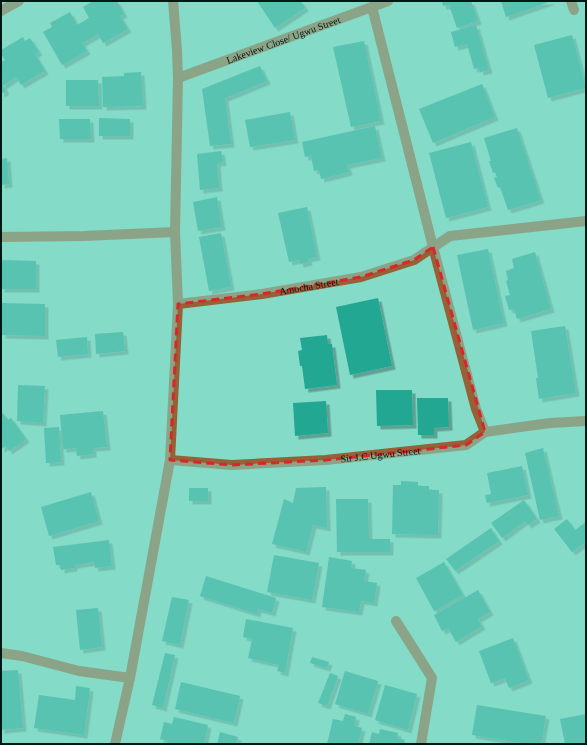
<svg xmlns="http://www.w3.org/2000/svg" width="587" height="745" font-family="Georgia,serif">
  <defs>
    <filter id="shadow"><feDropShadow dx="3.5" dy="3.5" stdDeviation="0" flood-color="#0004"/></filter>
  </defs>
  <rect width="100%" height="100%" fill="#83dbc8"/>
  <path fill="#24a792" filter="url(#shadow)" d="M93,1h24l7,13 -4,2 8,13 -25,14 -5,-9 -16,9 5,8 -25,14 -19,-33 9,-5 -2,-4 20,-11 7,13 12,-7 -6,-11z
    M257,1h44l4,7 -30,20z
    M442,1h29l7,20 -21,7 -8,-23 -6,1z
    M501,1h51l-46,16z
    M476,25l13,45 -9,2 -1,-4 -5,1 -7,-25 -12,3 -4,-15z
    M572,35l14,53 -38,10 -14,-53z
    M23,37l2,4 5,-3 9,14 -4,2 10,17 -24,14 -5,-8 -13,9 3,5 -5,3v-32l4,-2 -4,-6v-4z
    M364,41l17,80 -30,6 -18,-80z
    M260,66l7,15 -42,17 6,46 -21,2 -8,-57z
    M141,72l2,34 -40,1 -1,-30 22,-1v-3z
    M66,80h32l1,26h-33z
    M482,84l13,33 -62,26 -14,-34z
    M290,112l5,28 -45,7 -5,-27z
    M99,118l31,1v17h-31z
    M59,119h31l1,20h-31z
    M375,126l7,32 -35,7 2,7 -28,7 -2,-9 -5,1 -3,-15 -6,1 -3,-15z
    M517,128l24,72 -33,10 -8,-23 -2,1 -4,-10 3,-1 -2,-5 -2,1 -4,-12h2l-7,-23z
    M471,142l17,65 -42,11 -17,-65z
    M221,151l2,11 -6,1 2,25 -19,2 -3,-36z
    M7,158l2,26 -8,1v-26z
    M217,197l5,30 -24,4 -5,-29z
    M307,207l10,50 -9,2 1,3 -9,2 -1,-4 -10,2 -11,-49z
    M221,233l10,54 -22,4 -10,-54z
    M488,249l16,74 -31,7 -16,-75z
    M535,252l16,57 -34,10 -3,-10 -5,1 -4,-14 5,-1 -4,-14 2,-1 -2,-9 8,-3 -2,-9z
    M1,260l35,1v28h-35z
    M378,298l14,68 -42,9 -14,-68z
    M2,303l43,1v32l-43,-1z
    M565,326l11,67 -37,6 -3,-21h2l-7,-47z
    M123,332l2,19 -29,3 -1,-20z
    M327,335l1,9h4l5,41 -32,4 -3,-23h-2l-2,-15 4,-1 -2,-12z
    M87,337l1,17 -30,3 -2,-17z
    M18,385l27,1 -2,37 -26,-2z
    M376,390h36l1,35 -36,1z
    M417,398h31l1,29 -15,1v7h-16z
    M326,401l2,32 -33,3 -2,-33z
    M1,411l7,9 3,-2 15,21 -17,12 -3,-5 -5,3z
    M103,411l4,36 -14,1v6l-16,2 -1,-8 -13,1 -3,-34z
    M59,427l2,35 -15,1 -2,-35z
    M543,448l16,68 -19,4 -15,-67z
    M522,466l6,29 -41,8 -2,-8 6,-1 -4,-21z
    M401,481l17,1v4h11v4h10l-1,45 -46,-1 1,-49h8z
    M326,487l1,41 -14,-3 -7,27 -34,-8 12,-45 9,4 3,-15z
    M189,488h19v13h-19z
    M91,492l8,29 -50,15 -8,-29z
    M336,499h32l1,40h21v13h-53z
    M524,500l13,19 -9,6 -3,-4 -23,17 -11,-15z
    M567,519l8,11 11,-8v20l-14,10 -18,-23z
    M491,528l8,13 -44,30 -9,-12z
    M109,540l3,26 -17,2 -1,-6 -20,3v3l-13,2v-5h-5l-3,-18z
    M274,555l45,8 -7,37 -45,-8z
    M329,557l23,4 -1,7 15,2 -2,11 13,2 -3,20 -13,-2 -2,11 -37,-5z
    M444,562l19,33 -29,16 -18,-33z
    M206,576l70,22 -4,15 -14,-4 -1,5 -57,-18z
    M478,590l12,22 -12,7 4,7 -26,16 -8,-14 -6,3 -8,-16z
    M172,597l17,3 -9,45 -18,-4z
    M98,608l4,39 -22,3 -4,-40z
    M246,619l47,9 -8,45 -8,-2 2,-6 -31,-7 4,-19 -9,-2z
    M513,638l16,42 -20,8 -4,-10 -14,5 -12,-32z
    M165,653l10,2 -12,53 -11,-3z
    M312,657l17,5 -2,6 -17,-5z
    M18,670l5,58 -22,2v-59z
    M345,671l33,10 -10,33 -33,-10z
    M330,673l8,3 -11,30 -9,-3z
    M181,682l59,14 -6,27 -59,-14z
    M385,685l32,9 -9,36 -33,-10z
    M76,686l14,2 -6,47 -50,-7 5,-33 36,5z
    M477,705l69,11 -5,28h-14l-55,-9z
    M345,714l11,3 -2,9 8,2 -4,16h-31l6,-25 10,2z
    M586,714v30h-21l-5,-25z
    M174,717l34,8 -4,19h-36v-3l-8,-2 4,-17 8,2z
    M380,729l18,4 -1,5 8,2 -1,4h-35l3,-12 7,2z
    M220,732l18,5 -2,7h-19z"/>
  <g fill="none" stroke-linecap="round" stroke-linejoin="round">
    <g stroke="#966136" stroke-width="10">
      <path d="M571,1l3,9"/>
      <path d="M372,7l61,240 43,162 9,23"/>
      <path d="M1,11l18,-10"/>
      <path id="s1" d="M178,78l210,-77"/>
      <path d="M1,237l83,-1 91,-4"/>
      <path id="s2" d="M178,304l84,-10 99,-17 53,-17 36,-24 136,-15"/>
      <path id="s3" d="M170,460l62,5 94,-5 140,-15 19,-13 65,-9 36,-2"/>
      <path d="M396,621l36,57 -11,66"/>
      <path d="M1,653l21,3 57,15 51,7"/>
      <path d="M115,744l15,-66 40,-218 8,-156 -3,-72 3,-154 -1,-28 -4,-49"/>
    </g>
  </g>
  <path d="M0 0H587V745H0ZM433,247l52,185 -19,13 -140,15 -94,5 -62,-5 8,-156 84,-10 99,-17 53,-17z" fill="#83dbc8" fill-opacity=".55" fill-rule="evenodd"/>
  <path fill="none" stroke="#d62828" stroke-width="3" stroke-dasharray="8 5" stroke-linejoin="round" d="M433,247l52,185 -19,13 -140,15 -94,5 -62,-5 8,-156 84,-10 99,-17 53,-17z"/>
  <g text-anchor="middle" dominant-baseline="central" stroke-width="3" stroke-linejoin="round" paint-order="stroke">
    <g font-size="10" fill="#001813" stroke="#90e8d5">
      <text stroke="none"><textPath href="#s1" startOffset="112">Lakeview Close/ Ugwu Street</textPath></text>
      <text stroke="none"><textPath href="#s2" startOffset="132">Amocha Street</textPath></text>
      <text stroke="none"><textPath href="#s3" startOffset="211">Sir J.C Ugwu Street</textPath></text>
    </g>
  </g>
  <rect width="587" height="745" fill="none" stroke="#001813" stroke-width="4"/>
</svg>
